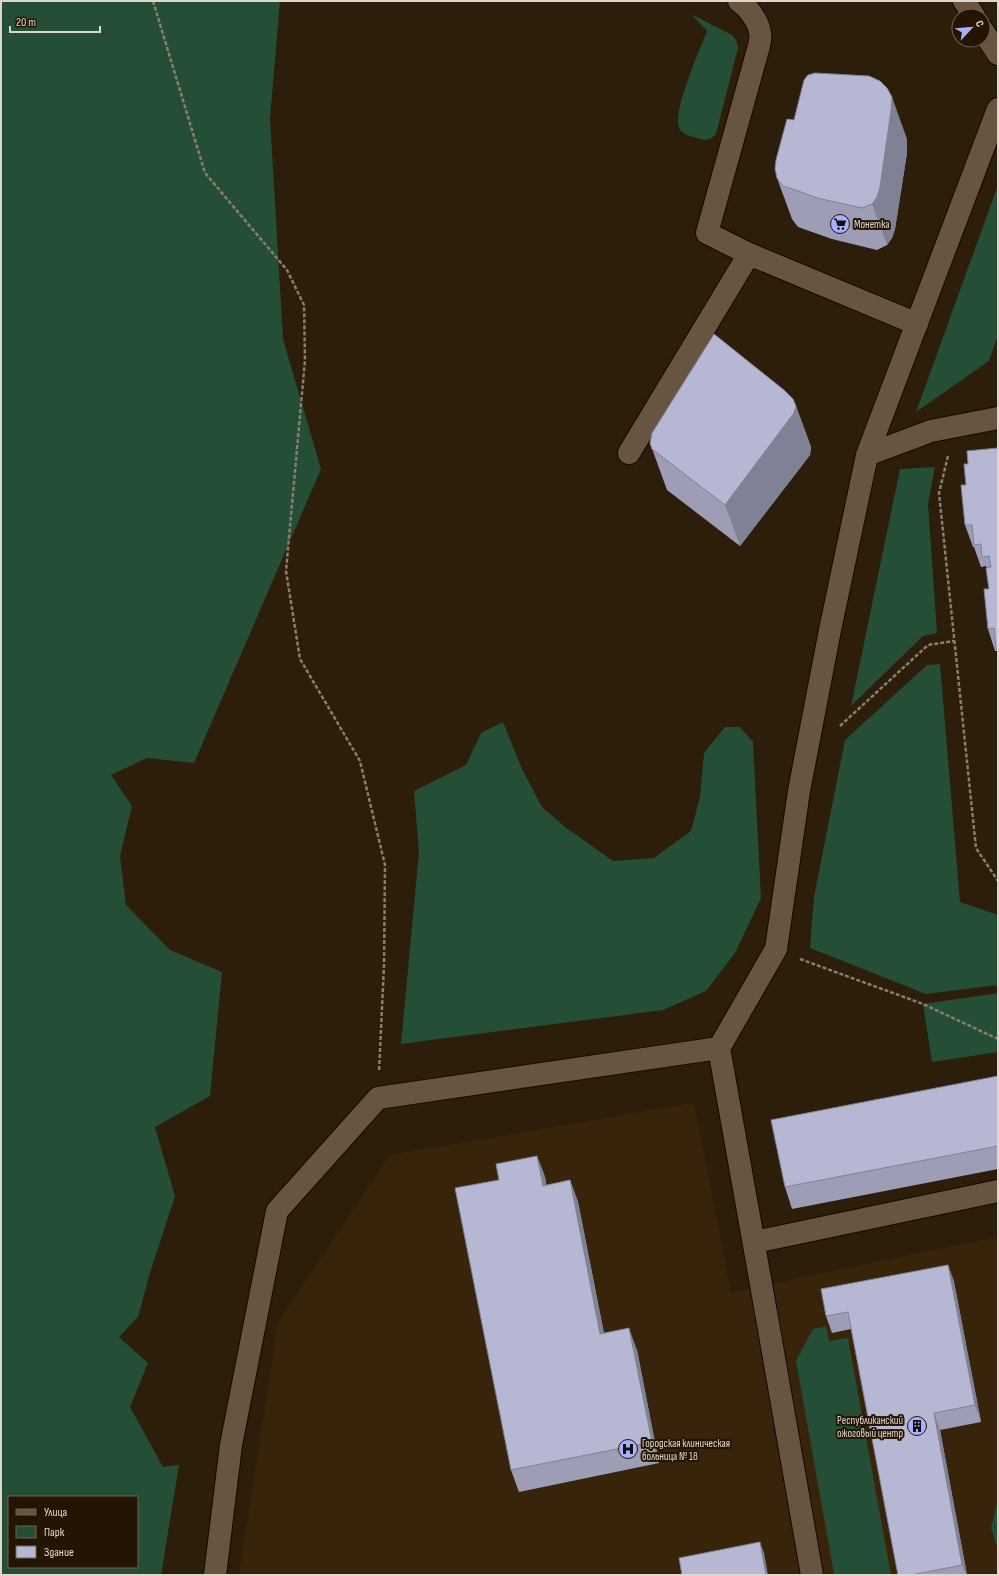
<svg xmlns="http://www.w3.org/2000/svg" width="999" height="1576" font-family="'Sofia Sans Condensed',sans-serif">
  <rect width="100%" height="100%" fill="#2d1d0b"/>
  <path fill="#38240b" d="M694,1103l37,189 267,-55v338h-759l39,-252 112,-168z"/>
  <path fill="#244e35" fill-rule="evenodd" d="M1,1h279l-10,117 13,221 38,130 -127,294 -47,-5 -36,17 21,31 -12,50 6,49 44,45 52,22 -12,124 -55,31 20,69 -26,80 -11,41 -19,20 29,26 -18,44 33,60 16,-2 -18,110h-160zM9,1497h128v70h-128z
    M691,14l41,21 4,5 2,8 -22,86c-6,7 -10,7 -19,4 -7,-2 -14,-3 -18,-10 -7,-16 21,-79 28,-97z
    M998,185v150l-9,26 -73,51z
    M935,467l-7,37 9,129 -14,3 -72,70 49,-237z
    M940,664l20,238 38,13v70l-72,9 -116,-46 4,-51 31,-157 82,-75z
    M503,722l19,47 20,38 23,20 48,34 41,-3 37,-27 9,-34 4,-44 21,-26h15l13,15 8,156 -26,55 -29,38 -43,19 -262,34 18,-192 -5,-61 52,-26 15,-32z
    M998,993v59l-66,10 -9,-58z
    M826,1326l3,15 19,-3 43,237 -57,-1 -38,-213 17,-32z
    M998,1500v49l-7,-21z"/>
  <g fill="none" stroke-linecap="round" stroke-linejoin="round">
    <g stroke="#150700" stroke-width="24">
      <path id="minor" d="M964,1l10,15
        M983,31l15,23
        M749,254l168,70
        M629,453l120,-199 -42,-21 52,-187c1,-4 2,-9 1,-13 -1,-11 -12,-26 -21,-32
        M867,455l64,-24 67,-13
        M719,1048c32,176 62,351 93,527
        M755,1242l243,-51
        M215,1575l16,-130 46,-234 101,-113 341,-50 57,-99 23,-158 31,-161 37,-175 131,-346"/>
    </g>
    <path stroke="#8b7d6f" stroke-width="2.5" stroke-dasharray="4 2" stroke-linecap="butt" d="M153,1l52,172 82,97 17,35 1,55 -19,211 14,88 60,102 25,104 -1,100 -5,107
      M948,456l-9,37 37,355 22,33
      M840,726l88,-81 26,-4
      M800,959l123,45 75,35"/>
    <use href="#minor" stroke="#675541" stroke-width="22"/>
  </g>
  <path fill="#9d9eb5" d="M907,139v14l-12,76 -3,9 -5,7 -10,5 -45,-11 -34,-12 -6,-8 -15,-41z
    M796,406l15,41 -1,8 -70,91 -73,-56 -17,-47z
    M998,448v205l-1,-2h-2l-7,-22 1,-40 -2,-20 -1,-3 -5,1 -7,-20h-1l-8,-22 1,-40 2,-21z
    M998,1076v93l-206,40 -7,-22z
    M537,1156l8,21 1,8 24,-5 8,22 26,131 33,17 22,113 -140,29 -8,-22 -12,-290z
    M948,1265l6,17 27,140 -41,8 27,145h-69l-47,-246 -19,4 -6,-17z"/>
  <path fill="#7f8194" d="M892,97l15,42v14l-12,76 -3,9 -5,7 -15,-41z
    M796,406l15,41 -1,8 -70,91 -15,-41z
    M537,1156l8,21 6,30 -8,-21z
    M570,1180l8,22 30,153 -8,-21z
    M948,1265l6,17 27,140 -6,-17z
    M629,1328l8,22 22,113 -7,-21z
    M934,1413l6,17 27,145h-1l-4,-10z
    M760,1542l4,11 4,22h-2z"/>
  <path fill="#b6b8d3" stroke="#7f8194" d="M815,73l54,3 11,5 7,7 5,9 -1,14 -11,76 -3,10 -5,7 -10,4 -45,-10 -24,-9 -10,-3 -6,-8 -2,-9 1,-9 11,-41 7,1 10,-40 4,-5z
    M714,334l70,56 9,9 3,7 -2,7 -69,92 -73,-56 -2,-6 2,-10z
    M998,448v200l-2,1 -2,-21 -6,1 -4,-40h5l-3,-21 5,-1 -2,-11 -7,1 -1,-13 -7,1 -2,-20h-7l-4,-40h5l-2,-21h4l-1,-13z
    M998,1076v70l-213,41 -14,-67z
    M537,1156l6,30 27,-6 30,154 29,-6 23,114 -141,28 -56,-282 44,-8 -3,-16z
    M948,1265l27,140 -41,8 28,152 -51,10h-13l-50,-263 -22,4 -5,-27z
    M760,1542l6,33h-84l-3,-17z"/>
  <defs>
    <g id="supermarket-disc" transform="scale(1)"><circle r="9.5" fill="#a9b0fc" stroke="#231403"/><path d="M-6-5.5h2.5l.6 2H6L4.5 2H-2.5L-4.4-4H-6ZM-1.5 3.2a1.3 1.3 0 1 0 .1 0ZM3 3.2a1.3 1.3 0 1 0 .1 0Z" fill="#111"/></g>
    <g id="building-disc" transform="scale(1)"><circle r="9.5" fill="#a9b0fc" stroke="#231403"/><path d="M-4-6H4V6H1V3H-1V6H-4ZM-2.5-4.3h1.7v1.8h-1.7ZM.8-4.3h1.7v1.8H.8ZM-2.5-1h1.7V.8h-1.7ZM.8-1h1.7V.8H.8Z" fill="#111"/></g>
    <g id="hospital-disc" transform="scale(1)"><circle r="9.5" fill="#a9b0fc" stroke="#231403"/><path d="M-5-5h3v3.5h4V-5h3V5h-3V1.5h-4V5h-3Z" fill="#111"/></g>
  </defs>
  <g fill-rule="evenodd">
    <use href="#supermarket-disc" x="840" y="224"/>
    <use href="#building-disc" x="917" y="1426"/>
    <use href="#hospital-disc" x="628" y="1449"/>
  </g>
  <g text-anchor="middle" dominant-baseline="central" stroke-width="4" stroke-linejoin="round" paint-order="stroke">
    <g font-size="11" fill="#e1d6cb" stroke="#231403" text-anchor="start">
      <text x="854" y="224">Монетка</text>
      <text x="903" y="1420" text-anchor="end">Республиканский<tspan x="903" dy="13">ожоговый центр</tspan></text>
      <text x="642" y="1443">Городская клиническая<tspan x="642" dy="13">больница № 18</tspan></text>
    </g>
  </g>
  <rect width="999" height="1576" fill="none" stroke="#e1d6cb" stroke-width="4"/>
  <rect x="8" y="1496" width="130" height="72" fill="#231403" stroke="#6f6253"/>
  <rect x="16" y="1509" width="20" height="6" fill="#675541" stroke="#6f6253"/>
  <text x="44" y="1516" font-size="12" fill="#e1d6cb">Улица</text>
  <rect x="16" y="1526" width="20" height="12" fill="#244e35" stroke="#6f6253"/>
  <text x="44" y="1536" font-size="12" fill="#e1d6cb">Парк</text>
  <rect x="16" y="1546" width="20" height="12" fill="#b6b8d3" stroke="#6f6253"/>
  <text x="44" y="1556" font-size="12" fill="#e1d6cb">Здание</text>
  <g transform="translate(971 28) rotate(64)"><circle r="19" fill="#231403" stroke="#6f6253"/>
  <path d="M0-3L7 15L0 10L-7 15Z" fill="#a9b0fc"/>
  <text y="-6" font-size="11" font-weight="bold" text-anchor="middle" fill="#e1d6cb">С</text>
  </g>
  <path d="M10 26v6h90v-6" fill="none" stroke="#e1d6cb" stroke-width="2"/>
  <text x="16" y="26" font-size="12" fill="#e1d6cb" stroke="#231403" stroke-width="3" paint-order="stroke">20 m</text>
</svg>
